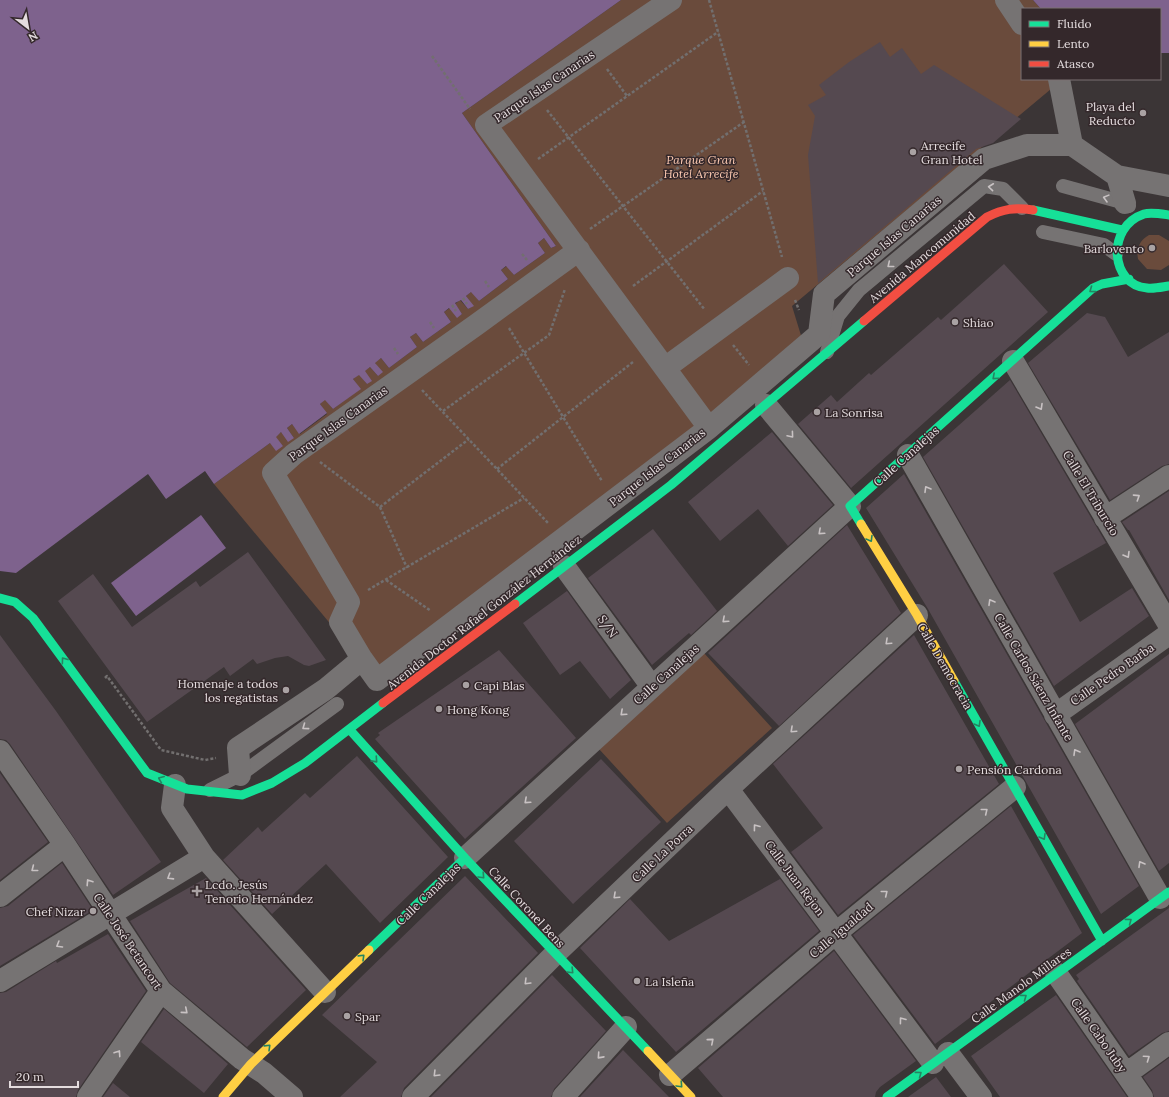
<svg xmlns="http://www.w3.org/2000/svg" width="1169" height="1097" font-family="Lora,serif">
  <rect width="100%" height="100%" fill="#3b3536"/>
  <path fill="#6a4b3c" d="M621,0h412l8,9h-19v70h41l-271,227 11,36 -426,338 -163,-196 56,-41 13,3 -8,-9 6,-5 13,6 -7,-10 5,-4 8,10 27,-20 -7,-10 5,-5 8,10 27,-20 -7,-10 6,-5 8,10 -3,-13 6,-4 8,9 -3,-14 6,-4 8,10 28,-21 -7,-10 6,-4 7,9 28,-20 -7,-10 6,-4 7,9 5,-3 -7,-10 5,-4 8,9 5,-3 -7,-10 6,-5 7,10 29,-22 -7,-9 6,-4 7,9 31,-22 -7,-10 6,-5 7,10 5,-2 -94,-133z
    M1149,235h10l10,6v24l-8,5 -14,-1 -9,-10c-2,-11 2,-19 11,-24z
    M704,653l68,75 -105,95 -68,-74z"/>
  <path fill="#7e628d" d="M0,0h621l-159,113 94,133 -5,2 -7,-10 -6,5 7,10 -31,22 -8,-9 -5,4 7,9 -29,22 -8,-9 -5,4 8,10 -6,3 -7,-9 -6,3 7,11 -5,4 -8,-10 -5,4 7,10 -28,20 -7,-9 -6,4 7,10 -28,21 -8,-10 -6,5 8,9 -5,4 -8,-9 -5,4 7,10 -5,3 -8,-9 -6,4 8,10 -28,20 -8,-9 -5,4 7,9 -28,21 -7,-10 -5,4 7,10 -6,4 -7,-10 -5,5 7,9 -7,5 -6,-8 -56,41 -9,-13 -39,28 -18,-25 -132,99 -16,-2z
    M1033,0h136v53h-9v-44h-119z
    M201,515l25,33 -90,68 -25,-33z"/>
  <path fill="#554950" d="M880,42l10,15 12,-9 19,26 13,-9 87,54 -28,24 -17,6 -158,134 -10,-128 7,-39 -7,-11 18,-10 -7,-10 30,-23z
    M1004,264l44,48 -197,176 -53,-64 33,-29 6,7 32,-29 2,2 67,-58 3,3z
    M1087,313l18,4 23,40 41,-25v132l-7,2 -52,34 -82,-137z
    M1010,380l96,163 -53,30 27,49 52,-34 17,28 -95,70 -131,-229z
    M772,432l61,73 -45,41 -30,-37 -38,32 -32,-39z
    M904,474l235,412 -38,28 -173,-305 -62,-101z
    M1169,491v109l-40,-70h-1l-6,-8z
    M847,525l54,88 -122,113 -71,-73z
    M653,529l64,82 -26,24 -2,-2 -37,32 -64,-87z
    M248,552l78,108 -17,6 -5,-1 -16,-9 -13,2 -18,6 -4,-5 -23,17 -6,-9 -77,55 -89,-121 35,-27 39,53 64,-46 4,6z
    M567,591l64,89 -21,19 -30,-38 -20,14 -37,-52z
    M0,635l56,76 105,151 -48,33 -103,-151 -4,-4 -6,-1z
    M914,635l85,149 -161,131 -47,-63 32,-24 -50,-64z
    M499,650l77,88 -111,101 -90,-100 5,-4 -2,-2z
    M1169,654v209l-10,8 -84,-147z
    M357,756l91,101 -68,66 -54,-59 -54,50 -49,-54 35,-33 4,5 43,-39 5,5z
    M601,759l60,63 -88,82 -59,-63z
    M0,773l48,69 -48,38z
    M1011,806l71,127 -147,111 -82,-109z
    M62,863l31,47 -93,56v-58l8,-2z
    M465,876l73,77 -134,135 -3,9h-61l37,-35 -55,-47z
    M206,878l100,112 -59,57 -77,-64 -40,-62z
    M780,879l39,52 -143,121 -96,-104 50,-49 39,42z
    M1169,908v123l-7,2 -33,23 -52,-75 2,-2 -3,-4z
    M108,934l38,57 -68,99 -2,7h-76v-104l6,-1 50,-31 1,2z
    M834,951l82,110 -36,26 -4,5 -1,5h-152l-25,-29z
    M552,975l54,56 -52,58 -3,8h-120z
    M1056,995l60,86 11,16h-127l-29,-41z
    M164,1009l64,55 -24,29 -63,-51z
    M623,1050l46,47h-89z
    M1169,1058v39h-15l-2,-7 -9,-13z
    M936,1077l15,20h-43z
    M113,1083l17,14h-27z"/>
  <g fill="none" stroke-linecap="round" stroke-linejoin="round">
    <path stroke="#726f6f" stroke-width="2.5" stroke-dasharray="3 2" stroke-linecap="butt" d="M709,0l73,257
      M432,56l38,53
      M607,69l20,27
      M547,110l158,200
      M538,159l180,-127
      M590,229l154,-107
      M522,254l5,6
      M485,281l4,6
      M633,286l130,-95
      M463,298l4,6
      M795,300l4,10
      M452,305l4,6
      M430,322l4,6
      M509,328l93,153
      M733,345l16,20
      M394,348l4,6
      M422,390l126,133
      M443,411l106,-76 16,-46
      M320,462l60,45 27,61
      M497,469l136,-107
      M380,507l89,-68
      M386,580l45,31
      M368,590l156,-92
      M105,678l2,-2 54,74 44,10 11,-2"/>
    <path stroke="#767373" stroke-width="14" d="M1063,186l62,17 4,3
      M1043,232l61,13 12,9
      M827,352l11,-36 21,-26 125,-104 19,3 19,19
      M210,790l30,-15 97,-71"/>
    <path stroke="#767373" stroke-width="22" d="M671,0l-185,125 223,303
      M1006,0l16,24
      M1059,79l13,66
      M1072,145l45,31 8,27
      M1117,176l52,10
      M1013,361l156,264
      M665,368l123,-90
      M908,455l252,443
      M1105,518l64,-42
      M564,566l88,121
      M362,659l15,21 332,-252 110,-94 5,-40 160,-135 43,-14h45
      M1055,715l114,-81
      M0,751l65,94 96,146 81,68 22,14 28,24
      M240,775l-2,-27 88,-59 36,-30 -22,-37 9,-20 -76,-129 21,-19 182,-129 103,-75
      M175,785l-3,23 32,49 121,135
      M728,789l205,274
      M465,858l385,-352 -84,-101
      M0,896l65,-51
      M1056,973l86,124
      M0,981l204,-124
      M948,1053l33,44
      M1126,1074l43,-31
      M670,1075l166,-142 179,-146
      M88,1097l73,-106
      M413,1097l142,-143 173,-165 189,-174
      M563,1097l63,-70"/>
    <path stroke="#16e098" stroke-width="9" d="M1033,210l89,20
      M1169,215c-7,-1 -18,-3 -25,-1 -39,13 -33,72 3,74 7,1 15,-1 22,-2
      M861,524l-11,-18 243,-218 9,-4 27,-5
      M0,598l15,4 18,16 114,155 40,16 55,6 30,-12 33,-20 78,-60
      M515,604l156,-119 193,-164
      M954,681l148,260
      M350,730l115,128 183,193
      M369,950l96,-92
      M887,1097l282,-205"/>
    <path stroke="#ffcf43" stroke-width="9" d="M861,524l56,91 37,66
      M648,1051l43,46
      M223,1097l28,-33 118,-114"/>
    <path stroke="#f24e42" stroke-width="9" d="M864,321l123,-104c16,-8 28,-10 46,-7
      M383,703l132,-99"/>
  </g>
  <defs><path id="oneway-chevron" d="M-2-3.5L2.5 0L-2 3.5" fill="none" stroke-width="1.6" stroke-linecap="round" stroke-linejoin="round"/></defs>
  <g stroke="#c8c2c3">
    <use href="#oneway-chevron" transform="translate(991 187) rotate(-174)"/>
    <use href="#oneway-chevron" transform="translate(1106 198) rotate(-165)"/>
    <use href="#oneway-chevron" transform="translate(890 265) rotate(141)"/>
    <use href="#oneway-chevron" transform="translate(1040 407) rotate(60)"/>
    <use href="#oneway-chevron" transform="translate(791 435) rotate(50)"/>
    <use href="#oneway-chevron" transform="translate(927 489) rotate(-120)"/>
    <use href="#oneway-chevron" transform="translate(1137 497) rotate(-33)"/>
    <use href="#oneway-chevron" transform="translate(821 532) rotate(138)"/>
    <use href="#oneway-chevron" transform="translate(1127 555) rotate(59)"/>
    <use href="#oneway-chevron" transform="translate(991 602) rotate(-120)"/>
    <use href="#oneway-chevron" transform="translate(725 620) rotate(138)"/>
    <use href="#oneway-chevron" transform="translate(888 642) rotate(137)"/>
    <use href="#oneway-chevron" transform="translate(623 713) rotate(138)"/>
    <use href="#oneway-chevron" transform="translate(305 727) rotate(144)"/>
    <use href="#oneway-chevron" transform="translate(793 730) rotate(137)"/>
    <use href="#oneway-chevron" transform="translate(1076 752) rotate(-120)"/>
    <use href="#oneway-chevron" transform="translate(527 801) rotate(138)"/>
    <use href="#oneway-chevron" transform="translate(985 811) rotate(-39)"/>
    <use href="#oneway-chevron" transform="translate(756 827) rotate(-127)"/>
    <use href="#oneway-chevron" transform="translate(1141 864) rotate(-120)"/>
    <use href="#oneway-chevron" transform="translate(34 869) rotate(142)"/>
    <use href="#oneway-chevron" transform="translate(170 877) rotate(148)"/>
    <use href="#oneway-chevron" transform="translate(89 882) rotate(-123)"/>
    <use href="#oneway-chevron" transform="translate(885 893) rotate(-39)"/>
    <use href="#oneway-chevron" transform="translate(616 896) rotate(137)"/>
    <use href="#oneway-chevron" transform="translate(59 945) rotate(149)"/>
    <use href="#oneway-chevron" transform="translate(527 982) rotate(135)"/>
    <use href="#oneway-chevron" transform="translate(185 1011) rotate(40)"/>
    <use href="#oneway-chevron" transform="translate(902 1020) rotate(-127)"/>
    <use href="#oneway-chevron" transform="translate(711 1041) rotate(-41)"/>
    <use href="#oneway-chevron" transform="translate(118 1053) rotate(-56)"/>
    <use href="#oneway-chevron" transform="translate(600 1056) rotate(132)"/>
    <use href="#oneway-chevron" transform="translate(1147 1058) rotate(-35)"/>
    <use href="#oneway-chevron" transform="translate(436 1074) rotate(135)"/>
  </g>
  <g stroke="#258462">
    <use href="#oneway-chevron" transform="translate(1092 290) rotate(144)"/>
    <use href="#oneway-chevron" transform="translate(995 377) rotate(138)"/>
    <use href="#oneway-chevron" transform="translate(870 539) rotate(59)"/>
    <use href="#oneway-chevron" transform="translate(64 660) rotate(-126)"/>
    <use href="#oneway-chevron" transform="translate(978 724) rotate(60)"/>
    <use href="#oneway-chevron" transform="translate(375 760) rotate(48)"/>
    <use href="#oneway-chevron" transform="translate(161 779) rotate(-157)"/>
    <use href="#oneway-chevron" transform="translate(1043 837) rotate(60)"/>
    <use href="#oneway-chevron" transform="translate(482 876) rotate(47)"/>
    <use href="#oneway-chevron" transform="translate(1129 921) rotate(-37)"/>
    <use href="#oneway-chevron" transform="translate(362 957) rotate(-44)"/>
    <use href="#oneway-chevron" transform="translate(571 971) rotate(46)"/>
    <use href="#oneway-chevron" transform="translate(1024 997) rotate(-36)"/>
    <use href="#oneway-chevron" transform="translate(268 1047) rotate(-44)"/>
    <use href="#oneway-chevron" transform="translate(919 1074) rotate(-37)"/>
    <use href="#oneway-chevron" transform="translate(680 1085) rotate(47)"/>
  </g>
  <g fill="#a9a2a3" stroke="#34282b" stroke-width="1.5">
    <circle cx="1143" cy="113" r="4"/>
    <circle cx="913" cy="152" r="4"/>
    <circle cx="1152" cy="248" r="4"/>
    <circle cx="955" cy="322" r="4"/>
    <circle cx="817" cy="412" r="4"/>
    <circle cx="466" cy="685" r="4"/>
    <circle cx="286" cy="690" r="4"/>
    <circle cx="439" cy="709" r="4"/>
    <circle cx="959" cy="769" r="4"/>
    <path d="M195 885h4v4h4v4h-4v4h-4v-4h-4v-4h4z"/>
    <circle cx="93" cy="911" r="4"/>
    <circle cx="637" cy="981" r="4"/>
    <circle cx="347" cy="1016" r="4"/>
  </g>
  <g text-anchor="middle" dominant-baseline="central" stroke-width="3" stroke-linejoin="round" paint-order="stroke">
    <g font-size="12" fill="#e4dcde" stroke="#34282b">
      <text transform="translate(544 86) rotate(-34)">Parque Islas Canarias</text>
      <text transform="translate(894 236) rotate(-40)">Parque Islas Canarias</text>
      <text transform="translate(922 257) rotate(-40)">Avenida Mancomunidad</text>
      <text transform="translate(338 423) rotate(-36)">Parque Islas Canarias</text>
      <text transform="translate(906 456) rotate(-42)">Calle Canalejas</text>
      <text transform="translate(657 467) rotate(-38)">Parque Islas Canarias</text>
      <text transform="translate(1091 493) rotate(59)">Calle El Triburcio</text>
      <text transform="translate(484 612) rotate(-38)">Avenida Doctor Rafael González Hernández</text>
      <text transform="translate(608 626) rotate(54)">S/N</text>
      <text transform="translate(945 666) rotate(60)">Calle Democracia</text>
      <text transform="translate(666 674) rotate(-42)">Calle Canalejas</text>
      <text transform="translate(1112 674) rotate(-35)">Calle Pedro Barba</text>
      <text transform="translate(1034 677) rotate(60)">Calle Carlos Sáenz Infante</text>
      <text transform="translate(662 853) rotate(-43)">Calle La Porra</text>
      <text transform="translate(795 878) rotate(53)">Calle Juan Rejon</text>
      <text transform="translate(428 894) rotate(-44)">Calle Canalejas</text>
      <text transform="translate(527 907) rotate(47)">Calle Coronel Bens</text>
      <text transform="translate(841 930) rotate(-40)">Calle Igualdad</text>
      <text transform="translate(128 941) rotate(56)">Calle José Betancort</text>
      <text transform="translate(1021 985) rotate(-36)">Calle Manolo Millares</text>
      <text transform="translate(1099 1035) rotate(55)">Calle Cabo Juby</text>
    </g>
    <g font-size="12" fill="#e4dcde" stroke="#34282b" text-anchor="start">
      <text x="1135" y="106" text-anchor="end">Playa del<tspan x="1135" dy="14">Reducto</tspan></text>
      <text x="921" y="145">Arrecife<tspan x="921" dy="14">Gran Hotel</tspan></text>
      <text x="1144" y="248" text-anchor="end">Barlovento</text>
      <text x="963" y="322">Shiao</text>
      <text x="825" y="412">La Sonrisa</text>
      <text x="278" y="683" text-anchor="end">Homenaje a todos<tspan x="278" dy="14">los regatistas</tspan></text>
      <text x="474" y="685">Capi Blas</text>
      <text x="447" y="709">Hong Kong</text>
      <text x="967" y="769">Pensión Cardona</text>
      <text x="205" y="884">Lcdo. Jesús<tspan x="205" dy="14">Tenorio Hernández</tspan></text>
      <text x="85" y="911" text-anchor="end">Chef Nizar</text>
      <text x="645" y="981">La Isleña</text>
      <text x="355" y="1016">Spar</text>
    </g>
    <g font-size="12" font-style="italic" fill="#fcc9b1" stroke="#34282b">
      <text x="701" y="159">Parque Gran<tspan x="701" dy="14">Hotel Arrecife</tspan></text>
    </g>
  </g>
  <rect x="1021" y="8" width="140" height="72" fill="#34282b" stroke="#7a7073"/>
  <rect x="1029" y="21" width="20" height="6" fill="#16e098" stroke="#7a7073"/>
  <text x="1057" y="28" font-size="12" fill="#e4dcde">Fluido</text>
  <rect x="1029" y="41" width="20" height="6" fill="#ffcf43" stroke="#7a7073"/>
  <text x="1057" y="48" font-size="12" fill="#e4dcde">Lento</text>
  <rect x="1029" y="61" width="20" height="6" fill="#f24e42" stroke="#7a7073"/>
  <text x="1057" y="68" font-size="12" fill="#e4dcde">Atasco</text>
  <g transform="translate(28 28) rotate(149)" stroke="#34282b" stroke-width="3" paint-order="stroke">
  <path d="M0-3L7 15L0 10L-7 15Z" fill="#e4dcde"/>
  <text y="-6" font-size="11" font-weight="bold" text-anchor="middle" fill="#e4dcde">N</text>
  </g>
  <path d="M10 1081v6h68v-6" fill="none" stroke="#e4dcde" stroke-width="2"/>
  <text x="16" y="1081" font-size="12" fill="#e4dcde" stroke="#34282b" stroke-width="3" paint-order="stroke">20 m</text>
</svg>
